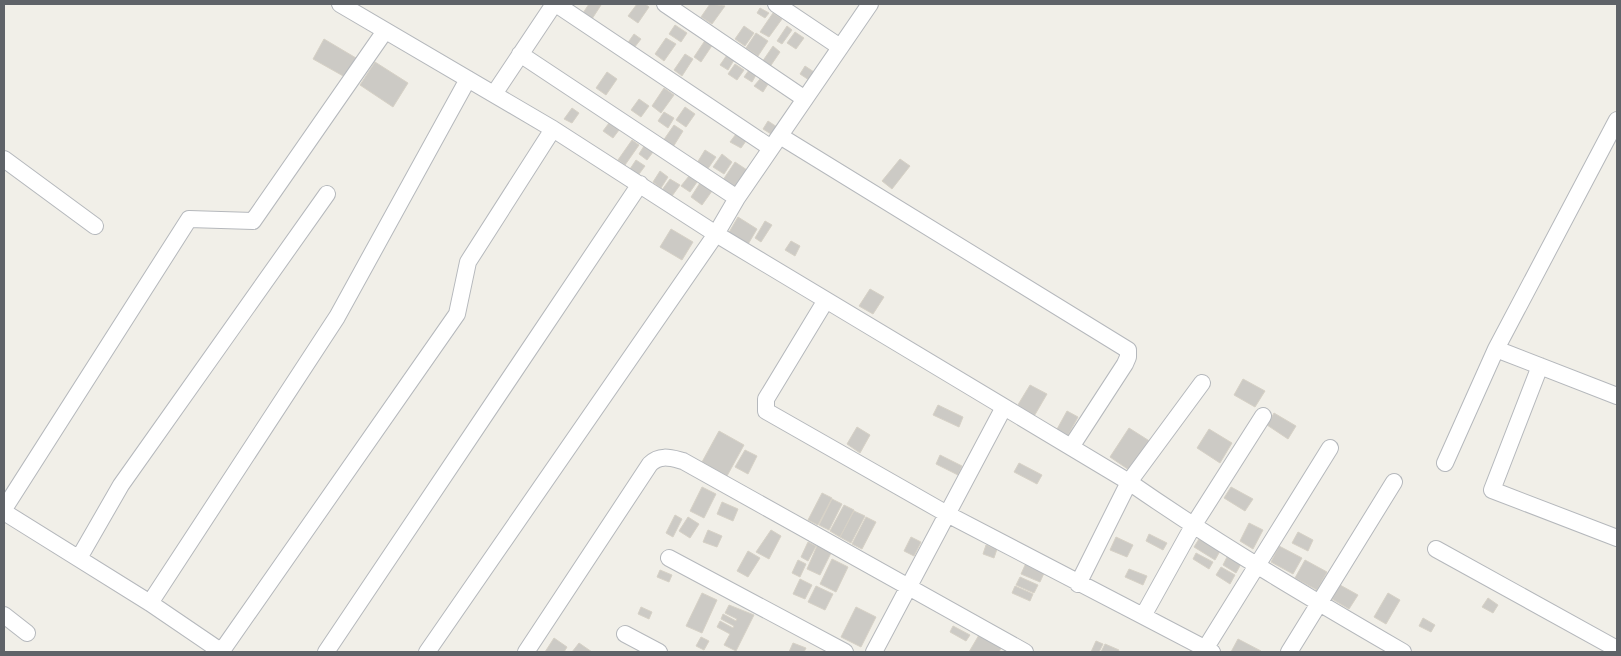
<svg xmlns="http://www.w3.org/2000/svg" width="1621" height="656" font-family="'Varela Round',sans-serif">
  <rect width="100%" height="100%" fill="#f1efe8"/>
  <path fill="#cccac5" stroke="#d6d1c6" d="M589,4l12,1 -11,17 -9,-6z
    M637,4h8l4,3 -11,16 -10,-7z
    M710,4l15,2 -13,18 -11,-7z
    M760,8l9,5 -4,5 -8,-5z
    M773,13l9,6 -13,18 -9,-5z
    M675,25l12,8 -6,9 -12,-8z
    M744,26l10,7 -9,13 -10,-7z
    M787,26l5,4 -10,14 -5,-3z
    M795,32l9,6 -8,11 -9,-6z
    M756,33l12,8 -10,15 -12,-8z
    M634,34l7,5 -7,9 -7,-4z
    M666,38l10,6 -12,17 -9,-7z
    M324,39l32,19 -11,19 -32,-18z
    M706,39l7,5 -12,18 -7,-5z
    M773,46l7,6 -13,19 -7,-6z
    M685,54l8,5 -11,17 -8,-6z
    M727,55l7,5 -6,10 -8,-5z
    M375,62l33,21 -15,24 -33,-22z
    M735,64l9,6 -7,10 -9,-6z
    M805,66l12,8 -5,8 -12,-8z
    M749,70l7,5 -4,7 -8,-5z
    M607,72l10,7 -11,16 -10,-7z
    M760,79l8,5 -5,8 -9,-6z
    M664,88l10,7 -13,18 -9,-7z
    M639,99l10,7 -8,11 -10,-7z
    M685,107l10,7 -9,13 -10,-7z
    M572,108l7,5 -7,10 -8,-4z
    M664,112l10,6 -6,10 -10,-7z
    M768,121l9,6 -6,7 -8,-5z
    M609,123l10,7 -6,8 -10,-7z
    M674,125l9,6 -10,16 -10,-6z
    M736,134l10,7 -5,7 -11,-6z
    M632,140l7,5 -14,20 -7,-5z
    M644,146l9,6 -6,8 -8,-6z
    M705,150l11,7 -9,13 -10,-7z
    M722,154l10,8 -8,12 -11,-7z
    M900,159l10,7 -18,23 -10,-8z
    M636,160l9,6 -9,12 -8,-6z
    M735,162l15,10 -13,18 -14,-10z
    M660,171l8,6 -7,11 -8,-6z
    M689,176l8,6 -7,10 -9,-6z
    M670,179l10,6 -8,11 -10,-6z
    M700,183l12,8 -10,14 -11,-8z
    M738,217l19,12 -10,17 -19,-12z
    M765,221l7,4 -11,17 -6,-4z
    M671,229l22,13 -11,18 -22,-13z
    M791,241l9,5 -5,10 -10,-6z
    M870,289l14,8 -11,17 -14,-8z
    M1243,379l22,12 -10,16 -21,-12z
    M1030,385l17,9 -14,24 -17,-10z
    M938,405l25,12 -4,10 -26,-12z
    M1067,411l11,6 -11,20 -11,-6z
    M1274,413l22,13 -8,13 -21,-14z
    M857,427l13,8 -10,18 -13,-9z
    M1129,428l22,14 -19,30 -22,-15z
    M1209,429l23,14 -12,20 -23,-15z
    M719,431l25,14 -17,31 -25,-14z
    M745,450l12,6 -9,18 -13,-7z
    M940,455l22,11 -4,9 -22,-11z
    M1019,463l23,12 -5,9 -23,-12z
    M702,487l14,7 -12,24 -14,-7z
    M1231,487l22,12 -8,12 -21,-13z
    M822,493l10,5 -14,27 -10,-5z
    M832,499l10,5 -13,26 -10,-5z
    M722,502l16,7 -5,12 -16,-7z
    M844,505l10,5 -14,27 -10,-6z
    M854,511l11,5 -14,27 -11,-6z
    M675,515l7,4 -9,18 -7,-4z
    M688,517l11,7 -9,14 -11,-7z
    M866,517l10,5 -14,27 -10,-5z
    M1249,523l14,7 -10,19 -13,-8z
    M708,530l14,6 -5,11 -14,-5z
    M771,530l10,6 -12,23 -13,-7z
    M1298,532l15,8 -5,11 -16,-8z
    M1149,534l18,9 -4,7 -17,-9z
    M911,537l10,5 -7,14 -10,-5z
    M1116,537l17,8 -6,12 -17,-7z
    M1199,539l21,12 -5,9 -21,-13z
    M808,542l8,4 -8,15 -7,-4z
    M986,545l11,4 -3,9 -11,-4z
    M817,546l14,7 -11,22 -13,-6z
    M1279,546l23,12 -9,16 -22,-12z
    M748,551l12,7 -12,19 -11,-6z
    M1196,553l17,9 -4,7 -16,-10z
    M1227,557l14,7 -5,9 -13,-8z
    M832,559l16,8 -12,25 -16,-8z
    M798,560l8,4 -6,13 -8,-4z
    M1305,560l22,12 -10,18 -22,-12z
    M1026,563l19,8 -5,11 -19,-8z
    M1221,567l14,8 -5,9 -14,-9z
    M1129,569l18,7 -4,9 -18,-8z
    M660,570l12,5 -3,7 -12,-5z
    M1020,577l18,8 -4,8 -18,-8z
    M800,579l12,6 -7,14 -12,-5z
    M1340,585l18,10 -9,14 -17,-10z
    M816,586l17,8 -8,16 -17,-8z
    M1015,586l18,8 -3,7 -18,-8z
    M702,593l15,7 -15,33 -16,-7z
    M1388,593l12,7 -14,24 -12,-7z
    M1488,598l10,7 -5,8 -11,-6z
    M729,605l25,10 -18,36 -12,-6 6,-11 -13,-7 3,-6 13,7 1,-2 -13,-7 2,-5 13,7 1,-2 -12,-6z
    M641,607l11,5 -3,7 -11,-5z
    M856,607l20,10 -15,30 -20,-10z
    M1423,618l12,7 -4,7 -12,-6z
    M953,626l17,9 -4,6 -16,-9z
    M979,635l22,13 -2,4h-30z
    M701,637l8,4 -5,9 -8,-4z
    M554,638l13,9 -3,5h-19z
    M1238,639l23,12v1h-30z
    M1096,641l7,3 -4,8h-8z
    M579,643l13,9h-20z
    M793,643l13,5 -2,4h-15z
    M1105,644l14,6 -1,2h-17z"/>
  <g fill="none" stroke-linecap="round" stroke-linejoin="round">
    <g stroke="#b5b8bc" stroke-width="18">
      <path id="minor" d="M340,4l213,125 163,105 413,248c89,62 181,116 274,170
        M556,4l215,144
        M665,4l140,95
        M776,4l64,43
        M520,54l217,144
        M494,94l60,-90
        M780,136l348,214v7l-3,7 -54,83
        M4,159l91,67
        M826,300l-60,99v12l181,103 196,102
        M1496,349l121,47
        M1540,366l-48,124 125,48
        M1445,463l51,-114 121,-229
        M4,509l185,-290 64,2 132,-190
        M4,512l146,91 72,49
        M1436,549l181,100
        M79,558l42,-73 206,-291
        M669,558l176,94
        M1078,584l51,-102 73,-99
        M150,603l187,-286 131,-238
        M4,615l23,18
        M625,634l34,18
        M1205,649l125,-201
        M221,652l236,-338 11,-52 85,-133
        M326,652l314,-468
        M427,652l289,-418 21,-36 133,-194
        M526,652l124,-188c10,-10 21,-6 33,-3l342,191
        M874,652l130,-245
        M1212,652l-69,-36 50,-90 70,-110
        M1289,652l105,-170"/>
    </g>
    <use href="#minor" stroke="#fff" stroke-width="16"/>
  </g>
  <rect width="1621" height="656" fill="none" stroke="#5f6368" stroke-width="10"/>
</svg>
